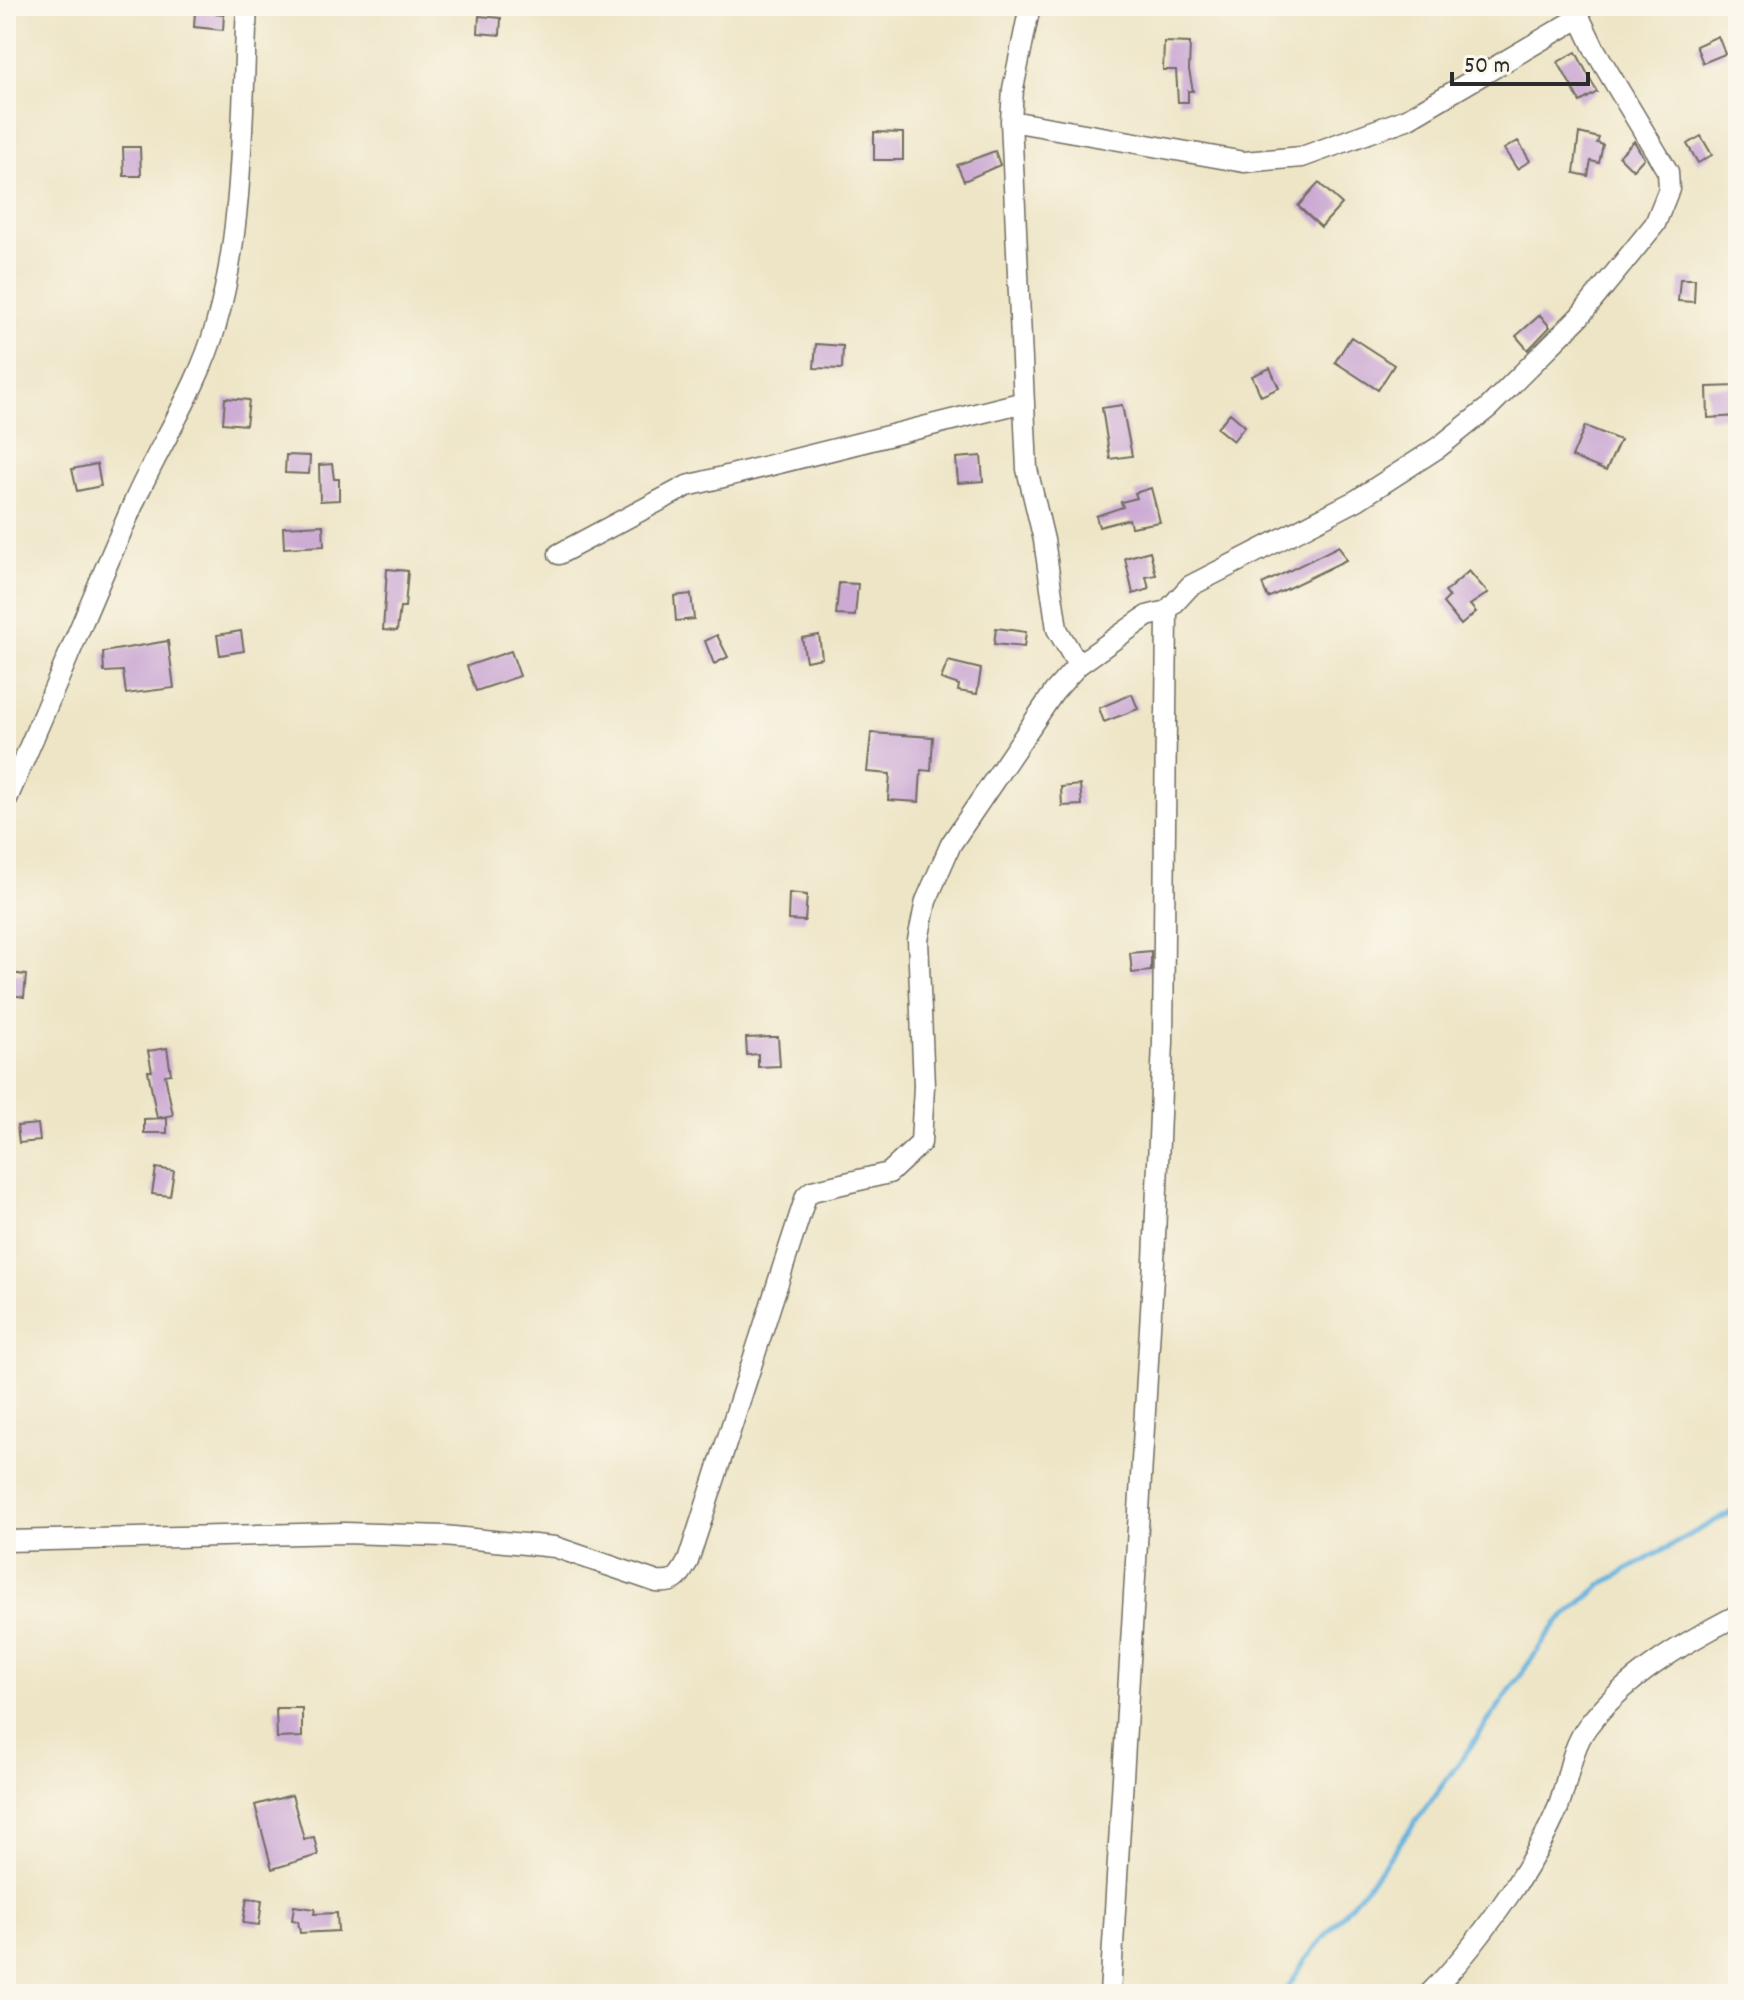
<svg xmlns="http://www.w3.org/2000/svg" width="1744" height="2000" font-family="Dekko,sans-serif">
  <rect width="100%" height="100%" fill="#fbf7ec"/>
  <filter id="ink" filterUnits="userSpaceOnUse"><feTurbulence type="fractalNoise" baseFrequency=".0125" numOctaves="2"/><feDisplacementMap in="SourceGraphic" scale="16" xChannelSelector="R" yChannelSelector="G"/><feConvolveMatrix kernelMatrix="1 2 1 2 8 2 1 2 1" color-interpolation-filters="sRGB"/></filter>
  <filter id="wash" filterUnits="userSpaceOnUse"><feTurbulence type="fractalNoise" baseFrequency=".006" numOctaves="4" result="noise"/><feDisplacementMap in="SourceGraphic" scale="32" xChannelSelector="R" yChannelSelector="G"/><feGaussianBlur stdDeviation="1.8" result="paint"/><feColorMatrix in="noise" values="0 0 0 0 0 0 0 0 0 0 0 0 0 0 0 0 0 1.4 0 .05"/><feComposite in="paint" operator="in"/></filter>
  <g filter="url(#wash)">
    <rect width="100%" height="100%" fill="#eee5c6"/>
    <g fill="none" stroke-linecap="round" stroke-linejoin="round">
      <path stroke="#64b3de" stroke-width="5" d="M1284,1994l22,-35 77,-93 83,-113 90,-129 48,-41 134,-75"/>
    </g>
    <g id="blocks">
      <path fill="#ccaad4" d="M195,11l29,3 -1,16 -29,-3z
        M479,16l22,2 -1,17 -22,-2z
        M1718,36l7,18 -22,9 -7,-17z
        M1164,42l26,1 -1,27 4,21h-5v11h-10l-2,-32h-13z
        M1576,52l21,40 -17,10 -22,-40z
        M874,132l29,1v27h-29z
        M1579,133l20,5 -2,5 6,2 -4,18 -8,-2 -3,15 -14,-3z
        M1701,136l11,19 -14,8 -11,-19z
        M1518,141l12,20 -13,8 -13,-20z
        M1634,141l10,17 -11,12 -14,-14z
        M123,147h17l1,29h-17z
        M995,151l5,14 -36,16 -7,-16z
        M1319,183l23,21 -21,23 -23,-21z
        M1680,279h15l-1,23 -16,-1z
        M1540,315l10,12 -22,23 -12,-14z
        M1351,337l43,28 -16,25 -43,-28z
        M816,344l27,2 -1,23 -28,-1z
        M1270,368l9,20 -18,8 -9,-20z
        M1738,386v30l-30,2 -1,-31z
        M225,398l24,2 -3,25 -23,-2z
        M1122,405l10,51 -22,3 -8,-51z
        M1230,413l15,13 -12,15 -16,-13z
        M1585,426l35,14 -14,31 -34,-14z
        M286,455l24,1 -1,18 -24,-1z
        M981,456l2,25 -25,2 -2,-25z
        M97,464l4,22 -24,5 -5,-22z
        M332,464l2,15h5v21l-19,1 -1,-36z
        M1151,488l9,34 -29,5 -2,-8 -30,8 -3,-11 27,-9 -2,-5 16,-4 -2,-5z
        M323,525l1,21 -40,2 -1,-21z
        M1339,546l7,14 -78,38 -6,-14z
        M1150,551l6,24 -10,2 3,12 -16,5 -8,-36z
        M387,569l21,2 -3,36h-5l-3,24 -14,-1z
        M1469,571l19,22 -18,12 6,7 -15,13 -18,-22 6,-6 -4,-5z
        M839,583l19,1 -3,32 -19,-1z
        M691,594l3,25 -18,2 -2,-25z
        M996,628l30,4 -2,15 -30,-3z
        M241,631l3,20 -24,4 -3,-20z
        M717,635l11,22 -14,7 -9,-23z
        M819,635l3,23 -16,3 -4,-23z
        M168,641l6,47 -48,6 -3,-23 -19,1 -1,-20z
        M511,651l9,25 -44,15 -9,-25z
        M948,661l33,8 -4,25 -19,-3 1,-6 -18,-6z
        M1132,694l6,15 -34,13 -5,-14z
        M871,733l62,4 -2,34 -10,-1 -2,32 -31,-2 2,-26 -23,-2z
        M1080,785l2,20 -20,1 -1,-19z
        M789,893l18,2 -2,26 -17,-1z
        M1151,951v20l-19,2 -2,-20z
        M9,973l17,2 -2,22 -18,-3z
        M771,1037h7l2,29 -22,1v-13l-11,1 -1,-17z
        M167,1048l4,26 -6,1 8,40 -16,3 -9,-47h4l-4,-20z
        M167,1118v15h-23v-14z
        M38,1124l2,17 -21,2 -2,-17z
        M156,1168l18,3 -4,25 -18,-2z
        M276,1708h26v29l-25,1z
        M292,1795l12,44 10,-2 4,18 -46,14 -17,-64z
        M247,1898l15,2 -3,25 -16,-2z
        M294,1906l21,3 -1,5 23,-1 1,18 -38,2 -2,-12 -6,-1z"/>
    </g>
  </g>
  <g filter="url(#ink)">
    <use href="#blocks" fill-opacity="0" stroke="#6f6c61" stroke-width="2"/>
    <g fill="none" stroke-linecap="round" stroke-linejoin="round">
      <g stroke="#6f6c61" stroke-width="23">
        <path id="minor" d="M1030,6l-17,83 -2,32 16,348 17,71 13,89 21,36
          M1011,121l233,41 58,-5 105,-38 170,-100
          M559,554l128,-68 337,-84
          M6,801c44,-100 85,-201 129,-301 26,-58 64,-114 81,-175 28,-96 26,-219 31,-319
          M6,1541l339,-8 99,3 111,11 102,35c19,2 22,-5 31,-21l118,-365 6,-5 77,-18 32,-30 3,-57 -6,-146 8,-39 25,-57 103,-152 24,-27 69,-49 20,-5
          M1110,1994l44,-733 9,-219 4,-431 23,-25 167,-86 82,-53 49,-39 92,-92 75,-92 14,-35 -1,-17 -73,-122 -21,-44
          M1429,1994c46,-46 104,-126 129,-186 10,-25 12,-58 29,-81 37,-49 96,-84 151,-112"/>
      </g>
      <use href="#minor" stroke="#fff" stroke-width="20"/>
    </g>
  </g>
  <rect width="1744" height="2000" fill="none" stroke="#fbf7ec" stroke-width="32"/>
  <path d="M1452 72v12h136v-12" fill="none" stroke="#2b2b2b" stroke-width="4"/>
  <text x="1464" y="72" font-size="24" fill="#2b2b2b" stroke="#fbf7ec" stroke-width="6" paint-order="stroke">50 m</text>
</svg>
